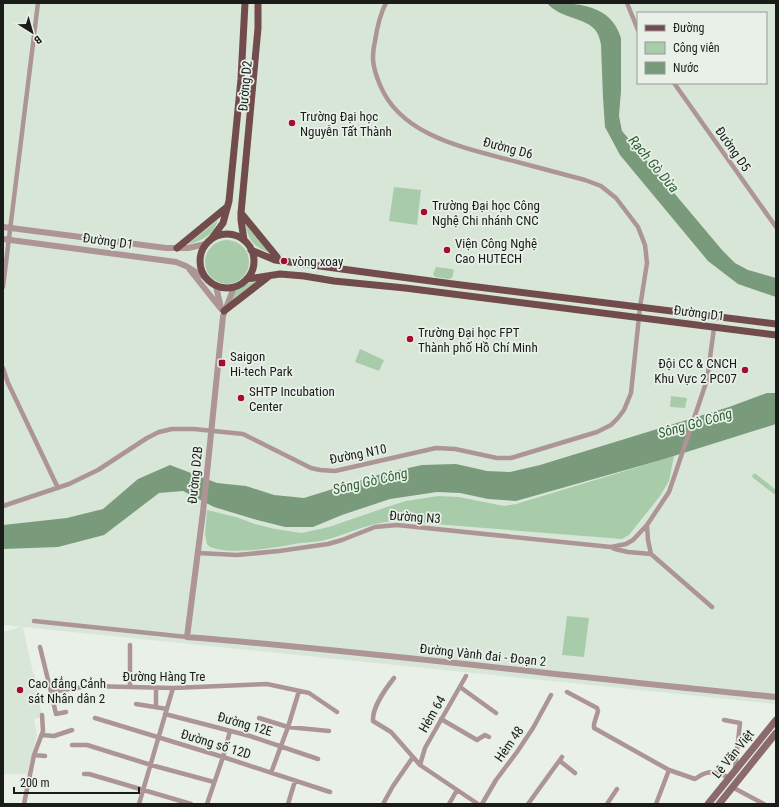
<svg xmlns="http://www.w3.org/2000/svg" width="779" height="807" font-family="'Roboto Condensed',sans-serif">
  <rect width="100%" height="100%" fill="#e8f0e8"/>
  <path fill="#d8e6d8" fill-rule="evenodd" d="M3,3h773v701l-753,-77 10,46 2,3 7,41 -8,2 3,16 -10,39h-24v-142l18,-5 -18,-2zM638,13h128v70h-128z"/>
  <path fill="#a8ccaa" d="M394,187l27,3 -4,35 -28,-4z
    M218,220c-5,15 -15,21 -30,24z
    M245,222l25,31c-19,-8 -21,-12 -25,-31z
    M205 262a22 22 0 1 1 44 0a22 22 0 1 1-44 0Z
    M436,267l16,2 2,1 -2,8 -3,1 -14,-2 -2,-3z
    M259,281l-31,24c2,-3 4,-9 6,-12 5,-7 17,-11 25,-12z
    M360,349l24,11 -5,11 -24,-9z
    M671,396l16,2 -2,10 -15,-1z
    M674,456l-5,25 -9,15 -31,39 -7,4 -225,-18c-25,1 -45,11 -68,18 -9,3 -19,3 -28,4 -24,4 -68,13 -91,4l-3,-3 -2,-10 2,-24 29,7 19,7 20,5 27,4 27,-6 58,-20 19,-6 32,-5 21,1 45,9 12,-2z
    M753,474h3l20,16v3l-2,1 -22,-17z
    M567,616l22,2 -5,39 -22,-2z"/>
  <path fill="#799b7b" d="M547,3c30,0 64,1 74,35v53l-2,25 3,15 100,119 13,13 13,7 28,8v19l-38,-13 -30,-23 -88,-106 -15,-28 -2,-29 -2,-53c-1,-5 -2,-10 -5,-14 -10,-14 -36,-12 -49,-28z
    M767,393h9v31l-115,36 -145,41 -28,-2 -28,-6 -23,-1 -47,7 -48,16 -29,12h-28l-28,-7 -43,-13 -31,-16 -24,2 -55,42 -46,12 -55,2v-24l64,-7 36,-9 35,-30 32,-14 47,18 29,3 28,9 30,3 77,-24 41,-9 34,-1 31,7 23,1 30,-7 189,-58z"/>
  <g fill="none" stroke-linecap="round" stroke-linejoin="round">
    <path stroke="#ac9594" stroke-width="4.5" d="M627,3l11,27
      M674,83l102,144
      M3,287l35,-284
      M3,368l5,15 50,105
      M3,506l66,-22 29,-14 49,-32 12,-6 13,-3h22l49,5 68,34 9,2 15,1 101,-23 19,1 42,9h14l86,-26 14,-7 7,-7 6,-8 7,-17 9,-86 7,-44 -2,-18 -7,-18 -22,-29 -15,-12 -16,-6c-26,-7 -53,-14 -79,-21 -46,-12 -106,-25 -126,-74 -7,-17 -9,-27 -5,-44 2,-13 5,-27 11,-38
      M647,526l1,14 3,14
      M611,547l4,2 13,3 23,2 61,53
      M198,553l39,2 42,-4 49,-7 14,-4 33,-13 22,-2 214,22 15,-3 7,-4 14,-15 22,-33 38,-112 7,-52
      M34,621l153,16
      M40,647l11,45 37,-6 85,2 94,-4 42,9 28,19
      M394,678c-8,10 -22,30 -21,43l18,11 29,33 58,39
      M130,687v-42
      M460,687l36,26
      M51,692l5,22 10,-2
      M567,692l30,16 1,3 -4,13v4l75,42 26,9c15,-11 18,-6 35,-2
      M136,704l31,5
      M156,706v-18
      M165,714l85,22 68,23
      M95,718l128,39 107,35
      M259,718l29,9 41,4
      M441,719l36,21 8,-5 4,2
      M724,720l16,3 -5,46
      M42,735l12,1 18,-6
      M72,745h15l64,20 63,17
      M34,755l11,1
      M560,761l15,12
      M420,765l5,-17 41,-72
      M271,773l17,-46 11,-36
      M84,774h5l24,7 78,23
      M732,787l32,17
      M24,804l10,-49 9,-24 -1,-16
      M139,804l34,-116
      M207,804l16,-47 7,-26
      M288,804l7,-23
      M383,804l10,-18 20,-29
      M449,804l8,-14
      M482,804l14,-24 21,-28 16,-24 18,-33
      M528,804l34,-47
      M607,804l10,-15
      M656,804l13,-34"/>
    <path stroke="#ac9594" stroke-width="6" d="M3,227l163,21h22l18,-4
      M3,239l173,23 10,4 20,12
      M190,270l31,39
      M216,286l5,22
      M234,287l-11,29 -20,196 -16,125c197,16 393,41 589,60"/>
    <path stroke="#8a6a6a" stroke-width="7" d="M708,804l68,-84
      M719,804l57,-71"/>
    <path stroke="#724c4c" stroke-width="7" d="M241,213l36,44
      M200 261a27 27 0 1 1 54 0a27 27 0 1 1-54 0Z
      M212,238l11,-15 6,-22 12,-122 4,-76
      M244,240l-3,-20v-7l17,-185v-25
      M177,248l50,-41
      M251,250l24,10 178,24 323,40
      M247,279l33,-5 24,2 30,5 71,7 371,47
      M224,311l44,-34"/>
  </g>
  <g fill="#a60b2e" stroke="#e8f0e8" stroke-width="1.5">
    <circle cx="292" cy="123" r="4"/>
    <circle cx="424" cy="212" r="4"/>
    <circle cx="447" cy="250" r="4"/>
    <circle cx="284" cy="261" r="4"/>
    <circle cx="410" cy="339" r="4"/>
    <rect x="218" y="359" width="8" height="8" rx="2"/>
    <circle cx="745" cy="370" r="4"/>
    <circle cx="241" cy="398" r="4"/>
    <circle cx="20" cy="690" r="4"/>
  </g>
  <g text-anchor="middle" dominant-baseline="central" stroke-width="3.5" stroke-linejoin="round" paint-order="stroke">
    <g font-size="13" fill="#191c19" stroke="#e8f0e8">
      <text transform="translate(245 86) rotate(-85)">Đường D2</text>
      <text transform="translate(508 148) rotate(15)">Đường D6</text>
      <text transform="translate(733 149) rotate(55)">Đường D5</text>
      <text transform="translate(108 241) rotate(8)">Đường D1</text>
      <text transform="translate(699 313) rotate(7)">Đường D1</text>
      <text transform="translate(358 454) rotate(-11)">Đường N10</text>
      <text transform="translate(195 475) rotate(-84)">Đường D2B</text>
      <text transform="translate(415 517) rotate(4)">Đường N3</text>
      <text transform="translate(483 655) rotate(6)">Đường Vành đai - Đoạn 2</text>
      <text x="164" y="676">Đường Hàng Tre</text>
      <text transform="translate(432 714) rotate(-60)">Hẻm 64</text>
      <text transform="translate(245 724) rotate(16)">Đường 12E</text>
      <text transform="translate(216 744) rotate(17)">Đường số 12D</text>
      <text transform="translate(509 744) rotate(-55)">Hẻm 48</text>
      <text transform="translate(733 754) rotate(-51)">Lê Văn Việt</text>
    </g>
    <g font-size="13" fill="#191c19" stroke="#e8f0e8" text-anchor="start">
      <text x="300" y="116">Trường Đại học<tspan x="300" dy="15">Nguyễn Tất Thành</tspan></text>
      <text x="432" y="205">Trường Đại học Công<tspan x="432" dy="15">Nghệ Chi nhánh CNC</tspan></text>
      <text x="455" y="243">Viện Công Nghệ<tspan x="455" dy="15">Cao HUTECH</tspan></text>
      <text x="292" y="261">vòng xoay</text>
      <text x="418" y="332">Trường Đại học FPT<tspan x="418" dy="15">Thành phố Hồ Chí Minh</tspan></text>
      <text x="230" y="356">Saigon<tspan x="230" dy="15">Hi-tech Park</tspan></text>
      <text x="737" y="363" text-anchor="end">Đội CC &amp; CNCH<tspan x="737" dy="15">Khu Vực 2 PC07</tspan></text>
      <text x="249" y="391">SHTP Incubation<tspan x="249" dy="15">Center</tspan></text>
      <text x="28" y="683">Cao đẳng Cảnh<tspan x="28" dy="15">sát Nhân dân 2</tspan></text>
    </g>
    <g font-size="14" font-style="italic" fill="#2c5f33" stroke="#e8f0e8">
      <text transform="translate(654 164) rotate(50)">Rạch Gò Dừa</text>
      <text transform="translate(695 423) rotate(-16)">Sông Gò Công</text>
      <text transform="translate(370 481) rotate(-13)">Sông Gò Công</text>
    </g>
  </g>
  <rect width="779" height="807" fill="none" stroke="#191c19" stroke-width="8"/>
  <rect x="637" y="12" width="130" height="72" fill="#e8f0e8" stroke="#959b95"/>
  <rect x="645" y="25" width="20" height="6" fill="#724c4c" stroke="#959b95"/>
  <text x="673" y="32" font-size="12" fill="#191c19">Đường</text>
  <rect x="645" y="42" width="20" height="12" fill="#a8ccaa" stroke="#959b95"/>
  <text x="673" y="52" font-size="12" fill="#191c19">Công viên</text>
  <rect x="645" y="62" width="20" height="12" fill="#799b7b" stroke="#959b95"/>
  <text x="673" y="72" font-size="12" fill="#191c19">Nước</text>
  <g transform="translate(32 32) rotate(143)" stroke="#e8f0e8" stroke-width="3" paint-order="stroke">
  <path d="M0-3L7 15L0 10L-7 15Z" fill="#191c19"/>
  <text y="-6" font-size="11" font-weight="bold" text-anchor="middle" fill="#191c19">B</text>
  </g>
  <path d="M14 787v6h125v-6" fill="none" stroke="#191c19" stroke-width="2"/>
  <text x="20" y="787" font-size="12" fill="#191c19" stroke="#e8f0e8" stroke-width="3" paint-order="stroke">200 m</text>
</svg>
